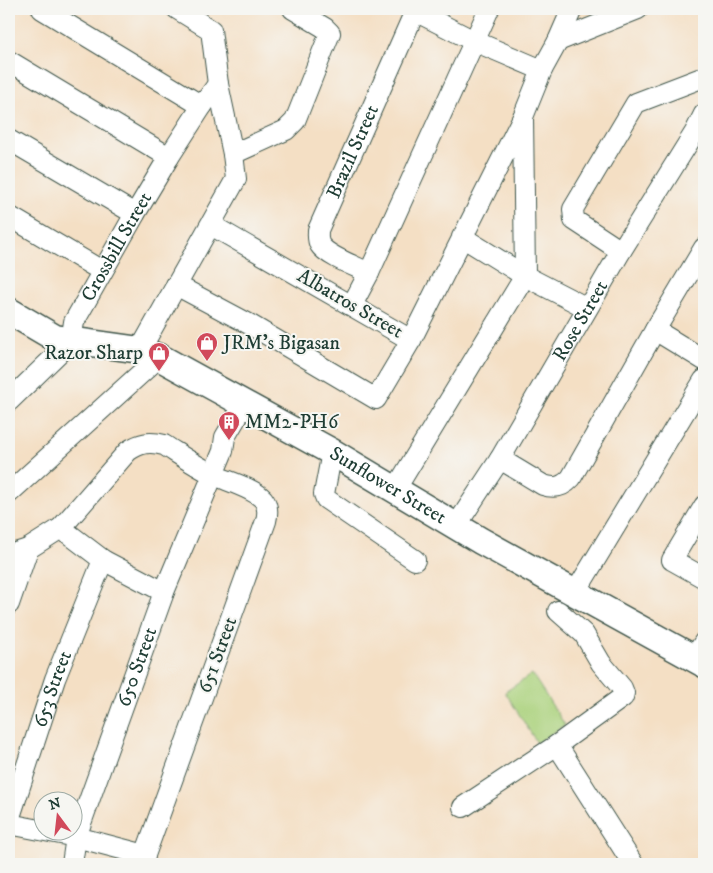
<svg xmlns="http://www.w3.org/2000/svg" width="713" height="873" font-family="'IM FELL DW Pica',serif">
  <rect width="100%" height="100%" fill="#f6f6f2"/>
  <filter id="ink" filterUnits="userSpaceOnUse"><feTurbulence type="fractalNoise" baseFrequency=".02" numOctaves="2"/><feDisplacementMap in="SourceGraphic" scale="10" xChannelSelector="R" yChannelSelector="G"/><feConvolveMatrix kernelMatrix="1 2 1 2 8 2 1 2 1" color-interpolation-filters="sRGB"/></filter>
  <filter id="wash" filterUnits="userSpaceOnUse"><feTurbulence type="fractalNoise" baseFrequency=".0096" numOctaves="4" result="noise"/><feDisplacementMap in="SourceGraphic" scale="20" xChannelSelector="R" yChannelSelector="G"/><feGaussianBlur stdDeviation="1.12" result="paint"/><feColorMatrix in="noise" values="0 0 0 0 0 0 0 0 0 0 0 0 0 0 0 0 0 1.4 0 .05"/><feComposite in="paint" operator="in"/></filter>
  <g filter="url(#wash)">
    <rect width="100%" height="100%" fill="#f4dfc4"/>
    <path fill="#aad17c" stroke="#648758" d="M532,674l33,51 -28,18 -32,-51z"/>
  </g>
  <g filter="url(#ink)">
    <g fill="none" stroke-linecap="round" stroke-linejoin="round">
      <g stroke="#3f554a" stroke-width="22">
        <g id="minor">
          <path d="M42,9l160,97"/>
          <path d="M415,11l59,30 68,29"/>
          <path d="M558,41l80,-32"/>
          <path d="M9,61l160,96"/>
          <path d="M9,140l126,74"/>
          <path d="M233,154l53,-24 9,-9 35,-88 -5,-5 -32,-19"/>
          <path d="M9,216l93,55"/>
          <path d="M462,237l63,39 62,32"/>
          <path d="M621,251l-47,-31 -1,-11 63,-106 68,-26"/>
          <path id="s1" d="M369,273c-12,-6 -42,-17 -49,-28 -3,-5 -2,-10 -2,-15l98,-221"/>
          <path d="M176,285l73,39 127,75 35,-59 -200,-115"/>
          <path d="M352,305l17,-32 120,-264"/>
          <path d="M655,330l49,30"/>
          <path d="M411,340l112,-223 19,-47 16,-29 14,-32"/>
          <path d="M140,350l96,-171 -3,-25 -15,-70 -7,-54 -34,-21"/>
          <path id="s2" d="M9,401l62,-60 3,-19 61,-108 34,-57 33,-51 16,-22"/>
          <path d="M332,452l-8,42 2,5 89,61"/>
          <path d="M500,459l43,26c12,4 20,2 28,-7l84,-148 49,-82"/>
          <path d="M395,490l130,-214 -2,-159"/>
          <path d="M9,493l150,-136"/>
          <path d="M704,506l-32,54 32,18"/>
          <path id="s3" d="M456,526l44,-67 121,-208 74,-119 9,-18"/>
          <path d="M61,528l42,32 61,32"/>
          <path d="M9,555l19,-6 33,-21 67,-77c12,-8 21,-10 36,-6 16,10 32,21 50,30 13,6 39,13 49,24 5,6 5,14 3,22l-121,334 -1,9"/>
          <path d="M575,593l129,-213"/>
          <path d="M9,604l19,-55"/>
          <path d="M694,658l10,-16"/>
          <path d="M557,745l76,119"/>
          <path d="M463,807l94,-62 66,-48 1,-4 -2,-5 -21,-25 -17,-29 -26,-23"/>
          <path id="s4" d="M9,820l46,-141 48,-119"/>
          <path d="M9,824l67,13 69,18"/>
          <path id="s5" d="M72,864l4,-27 88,-245 59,-141 2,-14 20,-34"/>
        </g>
      </g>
      <g stroke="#3f554a" stroke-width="29">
        <g id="major">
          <path id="s6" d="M9,311l46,27 85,12 19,7 173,95 149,89 223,123"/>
        </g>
      </g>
      <use href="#minor" stroke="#fff" stroke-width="20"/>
      <use href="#major" stroke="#fff" stroke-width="26"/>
    </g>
  </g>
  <defs>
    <g id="shop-pin" transform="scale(1.125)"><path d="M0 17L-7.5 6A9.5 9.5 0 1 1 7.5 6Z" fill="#d1495b" stroke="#f6f6f2"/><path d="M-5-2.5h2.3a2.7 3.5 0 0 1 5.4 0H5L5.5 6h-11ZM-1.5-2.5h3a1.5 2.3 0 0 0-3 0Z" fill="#fff"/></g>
    <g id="building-pin" transform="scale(1.125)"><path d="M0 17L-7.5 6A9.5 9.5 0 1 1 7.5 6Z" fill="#d1495b" stroke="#f6f6f2"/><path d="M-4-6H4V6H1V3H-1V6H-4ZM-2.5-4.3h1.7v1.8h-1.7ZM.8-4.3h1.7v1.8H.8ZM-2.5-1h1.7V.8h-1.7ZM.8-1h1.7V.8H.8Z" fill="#fff"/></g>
  </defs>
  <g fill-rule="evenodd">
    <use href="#shop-pin" x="207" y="343"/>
    <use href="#shop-pin" x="159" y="353"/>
    <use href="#building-pin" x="229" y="422"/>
  </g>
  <g text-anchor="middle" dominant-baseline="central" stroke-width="4" stroke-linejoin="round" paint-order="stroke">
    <g font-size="20" fill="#1f3d34" stroke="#f6f6f2">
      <text stroke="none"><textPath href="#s1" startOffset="158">Brazil Street</textPath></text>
      <text stroke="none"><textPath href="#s2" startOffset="192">Crossbill Street</textPath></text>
      <text transform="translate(350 304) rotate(30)">Albatros Street</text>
      <text stroke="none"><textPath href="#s3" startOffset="240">Rose Street</textPath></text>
      <text stroke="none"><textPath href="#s6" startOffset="422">Sunflower Street</textPath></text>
      <text transform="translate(218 655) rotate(-70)">651 Street</text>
      <text stroke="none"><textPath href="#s5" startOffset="208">650 Street</textPath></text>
      <text stroke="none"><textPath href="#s4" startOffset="138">653 Street</textPath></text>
    </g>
    <g font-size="20" fill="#1f3d34" stroke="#f6f6f2" text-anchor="start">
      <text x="223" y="343">JRM's Bigasan</text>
      <text x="143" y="353" text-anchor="end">Razor Sharp</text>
      <text x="245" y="422">MM2-PH6</text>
    </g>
  </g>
  <rect width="713" height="873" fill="none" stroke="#f6f6f2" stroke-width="30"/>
  <g transform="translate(58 816) rotate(345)"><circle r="24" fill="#f6f6f2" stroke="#a0aca6"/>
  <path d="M0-4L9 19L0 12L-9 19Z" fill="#d1495b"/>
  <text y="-8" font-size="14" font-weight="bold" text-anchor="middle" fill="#1f3d34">N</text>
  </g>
</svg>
